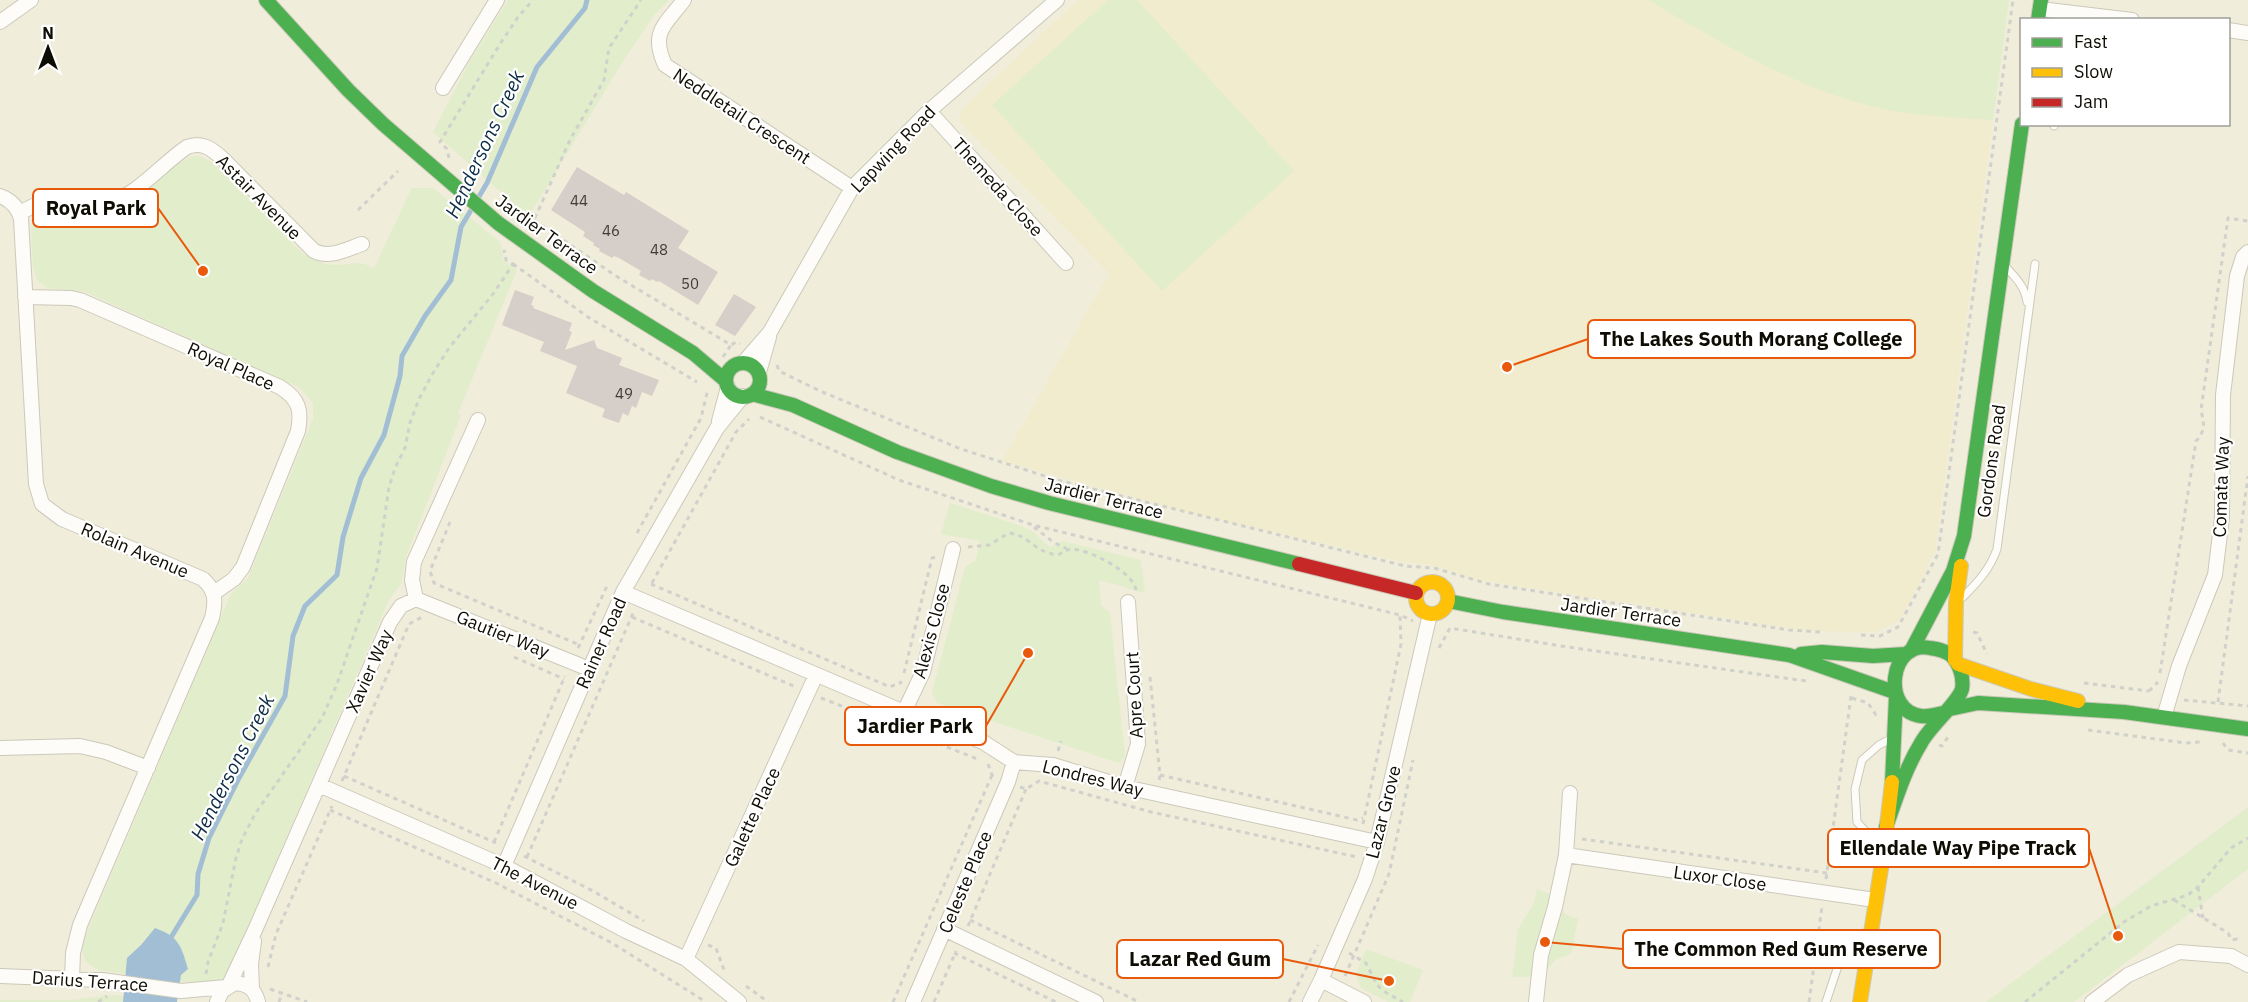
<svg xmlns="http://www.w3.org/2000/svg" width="2248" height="1002" font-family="'IBM Plex Sans',sans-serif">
  <rect width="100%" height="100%" fill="#f0edda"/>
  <path fill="#f1eccd" d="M1078,0h570l106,61 135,49 104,10 -58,430 -17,37 -20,34 -22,11 -68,-1 -330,-51 -43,-14 -37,-5 -208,-48 -188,-52 107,-188 -150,-152 3,-12z"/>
  <path fill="#e2edcc" d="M508,0h161l-14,14 -33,49 -90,148 -11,-1 -88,-78 37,-71z
    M1108,0h29l157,171 -132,120 -170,-186z
    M1648,0h361l-16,120c-35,-3 -71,-3 -105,-10 -88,-18 -164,-66 -240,-110z
    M200,156l15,8 87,89c10,6 21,12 33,12 18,0 21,-6 39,3l38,-80h21l67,54 4,19 13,9 -59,143 3,2 -55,142 -5,27 -12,16 -162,375 -8,8 -14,2 -107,-15 -13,-9 -3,-12 2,-10 147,-345 17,-16 65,-159v-16l-14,-16 -216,-96 -36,-3 -10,-8 -4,-13 -2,-40 6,-13c22,-13 50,3 74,-3 32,-8 60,-55 89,-55z
    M950,503l71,23 11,5 18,16 12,-6 79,19 4,33 -46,-13 2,25 9,8 15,144 -6,6 -182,-60 -5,-10 33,-126 11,-7 4,-19 -39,-7z
    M2248,807v62l-174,133h-88z
    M1537,889l20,8 8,17 13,5 -7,35 -14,5 -18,18h-27l6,-48 16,-26z
    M1366,949l57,21 -13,32h-22l-27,-14 -5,-14z
    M114,995l46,7h-160v-2h71z"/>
  <path fill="#a2bed4" d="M155,928c24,9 26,17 33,41l-7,6 -4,27h-54l4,-44 14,-13z"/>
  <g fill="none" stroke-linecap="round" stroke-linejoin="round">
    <path stroke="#a2bed4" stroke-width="5" d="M170,939l27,-44 1,-21 11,-36 30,-60 46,-82 8,-60 12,-30 32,-31 6,-38 18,-59 23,-43 16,-59 2,-20 23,-40 26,-36 10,-53 26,-44 50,-116 48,-59 2,-8"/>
  </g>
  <path fill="#d6cec8" d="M577,167l47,28 2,-3 63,39 -11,17 40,24 -20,33 -39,-24 -1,1 -7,-3 -1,2 -11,-6 2,-4 -22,-13 -5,-2 -2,2 -13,-7 1,-2 -7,-4 1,-2 -11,-7 2,-4 -34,-22z
    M515,290l19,7 -3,8 3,1 -1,2 39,15 -3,8 3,1 -7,18 29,-10 3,8 25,10 -3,7 40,15 -7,16 -10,-4 -6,16 -4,-2 -4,10 -5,-3 -4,10 -17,-6 3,-8 -39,-16 11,-27 -37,-15 4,-9 -42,-17z
    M734,294l22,13 -21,29 -20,-11z"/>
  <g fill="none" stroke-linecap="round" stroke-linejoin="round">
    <g stroke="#ccc9ba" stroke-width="9">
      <path id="lane" d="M2054,124v2
        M2006,267c10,11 19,20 21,35
        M1963,597c15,-15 27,-28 34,-48l38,-285
        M1881,848l-24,-26 -2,-33 7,-29 17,-15 14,-7
        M1826,1002l12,-36 26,-17"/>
    </g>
    <g stroke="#ccc9ba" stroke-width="16">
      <path id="street" d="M684,0c-19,25 -34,32 -19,65l187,123
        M2040,9l92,11
        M0,22l31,-22
        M2228,30l20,3
        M443,88l54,-88
        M929,111l137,152
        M0,196c11,4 18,11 21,23l15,265 6,20 20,15 141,60c13,12 13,22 9,39l-132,307 -7,28 -1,25
        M20,213c9,-5 19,-11 30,-12 20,-2 41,7 61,1 27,-8 52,-39 76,-55 15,-6 25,2 36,12l91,92c16,8 33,-2 48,-7
        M25,297l46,1 9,2 200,87c19,12 22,23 18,44l-55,136 -9,12 -20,14
        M743,363l27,-31 82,-144 77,-77 128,-111
        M759,372l10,-35
        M719,421l9,-34
        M623,592l281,120 79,30 31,20 39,3 72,22 252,55
        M416,599l173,70
        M904,712l19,-40 30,-123
        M2164,717l15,-51 36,-91 7,-58 1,-122 14,-119 6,-19 5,-5
        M0,748l80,-2 26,6 42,16
        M319,785l185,81 122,65 60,28 53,43
        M1125,787l13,-43 -10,-142
        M1566,855l309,45
        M504,866l119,-274 94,-164 26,-32
        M944,929l152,73
        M686,959l130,-284
        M0,976l102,4 79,11 45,-4
        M1321,980l43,22
        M229,985l26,-55 135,-308 11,-16 15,-7 -4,-19 2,-18 64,-142
        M252,989l-1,-25 3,-23
        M217,1002l5,-11 13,-8c13,1 20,6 23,19
        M913,1002l95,-220 6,-20
        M1310,1002l11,-22 44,-101 12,-37 53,-228
        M1536,1002l5,-47 14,-48 11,-52 4,-62
        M2092,1002l36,-27 51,-23 52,4 17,9"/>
    </g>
    <g stroke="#ccc9ba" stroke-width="16">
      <path id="fast" d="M266,0l82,90 35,34 115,99 95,68 100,62 33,28
        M2038,20l3,-20
        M726 380a17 17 0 1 1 34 0a17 17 0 1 1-34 0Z
        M752,394l41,11 104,47 94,34 58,17 250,61
        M1448,601l55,11 286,43 105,37
        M1911,651l42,-80 11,-35 58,-412
        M1801,654l21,-2 51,4 33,-2
        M1950,709l28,-6 146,9 124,17
        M1892,782l4,-85
        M1886,827c10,-28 19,-58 35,-84 9,-17 37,-40 41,-54 2,-12 -3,-26 -11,-34 -7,-5 -14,-6 -21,-7 -41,-8 -49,63 -9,68 7,1 16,-2 23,-3"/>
    </g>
    <g stroke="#ccc9ba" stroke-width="16">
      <path id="slow" d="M1416 598a16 16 0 1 1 32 0a16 16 0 1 1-32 0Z
        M1955,660l1,-58 5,-36
        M1958,664l73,25 47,12
        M1860,1002l24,-152 8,-68"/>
    </g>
    <g stroke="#ccc9ba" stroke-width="16">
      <path id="jam" d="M1299,564l117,29"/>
    </g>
    <path stroke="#d1d1cc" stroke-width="3" stroke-dasharray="4.5 4.5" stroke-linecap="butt" d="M449,158l-2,-9 -7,-7 60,-98 18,-27 15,-17
      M358,210l40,-39
      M534,220l82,56 115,69 5,-3 4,2
      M527,221l7,-1 36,-80 34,-60 5,-32 32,-48
      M513,264l75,53 109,65
      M723,357l8,-12
      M777,365l2,6 41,20 141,58 96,31 348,86 29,2 55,16 300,46 31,2
      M760,417l139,63 134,45 367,90 13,6
      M450,522l-20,49 4,12 146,62
      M1034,527l19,15 14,7
      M637,533l64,-115 7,-29
      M968,547l21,-2 20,-12c22,3 24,19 49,22 5,-3 8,-5 13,-6 17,0 64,23 65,42
      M652,583l84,-151 13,-13
      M651,584l239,103 12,-5
      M632,617l164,70
      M1973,632l4,1 10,21
      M1861,635l19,1 18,-9 40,-73 75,-554
      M578,648l29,-62
      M1439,648l11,-20 111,18 245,35
      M514,657l50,22
      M904,673l28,-115 4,-1
      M2160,673l36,-232c10,-11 8,-17 5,-31l27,-192 20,3
      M1150,677l10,98 -1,6
      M2084,683l65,8
      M2149,691l9,-9
      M821,698l159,62
      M1852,698l16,5 8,12 3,1
      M2184,700l64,6
      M2218,702l30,-226
      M2088,730l98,13 14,-1
      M2223,743l5,7 20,3
      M1939,745l3,1 6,-9
      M1058,751l3,-10
      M988,764l4,11 2,1
      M1160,775l197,45 6,-2
      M344,776l152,67
      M342,781l67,-157 13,-7
      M1020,787l6,2 13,-8 112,31 206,45
      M330,810l166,73 116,60 94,59
      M1363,824l38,-180 -1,-28
      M1582,839l245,34
      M494,842l71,-166
      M524,856l69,35 51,30
      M527,857l107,-246
      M1826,879l25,-183
      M2198,887l5,31
      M2174,900l54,33 4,7 5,-1 2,4
      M970,920l169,82
      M968,926l58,-137
      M708,945l8,3 8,22
      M954,953l102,49
      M1349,953l17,10 11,22 8,7 18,10
      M268,967l8,-33 56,-128
      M206,974l2,-12 15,-39 13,-65 6,-19 13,-25 67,-96 15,-34 40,-116 12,-81 6,-19 10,-20 5,-25 9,-24 14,-26 16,-25 44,-54 20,-30 -7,-4 -2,-10
      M1345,976l44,-102 24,-114
      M746,986l22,16
      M270,989l37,13
      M98,1002l9,-6
      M279,1002l3,-9
      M893,1002l99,-227
      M934,1002l22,-51
      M1289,1002l29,-57
      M1809,1002l13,-95
      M2025,1002l99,-80 27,-16 37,-11 10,-8 33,-39 17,-10"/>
    <use href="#lane" stroke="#fdfcf9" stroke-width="7"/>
    <use href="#street" stroke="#fdfcf9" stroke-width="14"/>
    <use href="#fast" stroke="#4caf50" stroke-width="14"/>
    <use href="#slow" stroke="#ffc107" stroke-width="14"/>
    <use href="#jam" stroke="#c62828" stroke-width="14"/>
  </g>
  <g text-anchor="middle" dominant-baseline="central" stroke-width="4.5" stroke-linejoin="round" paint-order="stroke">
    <g font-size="15" fill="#413d34">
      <text x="579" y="200">44</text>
      <text x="611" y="230">46</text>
      <text x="659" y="249">48</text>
      <text x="690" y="283">50</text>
      <text x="624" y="393">49</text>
    </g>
    <g font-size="18" fill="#0f0d03" stroke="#fff">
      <text transform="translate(742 116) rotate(33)">Neddletail Crescent</text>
      <text transform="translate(893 149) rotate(-46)">Lapwing Road</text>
      <text transform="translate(998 187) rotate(48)">Themeda Close</text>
      <text transform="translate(259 197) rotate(45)">Astair Avenue</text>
      <text transform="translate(547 234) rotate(36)">Jardier Terrace</text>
      <text transform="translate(231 366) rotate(24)">Royal Place</text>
      <text transform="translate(1991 461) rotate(-82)">Gordons Road</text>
      <text transform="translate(2221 487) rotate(-88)">Comata Way</text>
      <text transform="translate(1104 498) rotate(14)">Jardier Terrace</text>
      <text transform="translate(135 550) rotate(23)">Rolain Avenue</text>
      <text transform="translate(1621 612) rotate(8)">Jardier Terrace</text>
      <text transform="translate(931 631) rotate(-75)">Alexis Close</text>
      <text transform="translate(503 634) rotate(22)">Gautier Way</text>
      <text transform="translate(601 643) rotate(-66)">Rainer Road</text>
      <text transform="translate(369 671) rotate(-66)">Xavier Way</text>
      <text transform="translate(1134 695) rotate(-93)">Apre Court</text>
      <text transform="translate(1093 778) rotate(14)">Londres Way</text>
      <text transform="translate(1383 812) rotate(-76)">Lazar Grove</text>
      <text transform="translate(752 817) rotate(-65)">Galette Place</text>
      <text transform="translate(1720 878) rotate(8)">Luxor Close</text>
      <text transform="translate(965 882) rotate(-67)">Celeste Place</text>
      <text transform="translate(535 883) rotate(27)">The Avenue</text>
      <text transform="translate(90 981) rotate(4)">Darius Terrace</text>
    </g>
    <g font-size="20" font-style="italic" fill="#0c2b46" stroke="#fff">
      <text transform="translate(484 144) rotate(-65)">Hendersons Creek</text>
      <text transform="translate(232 767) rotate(-63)">Hendersons Creek</text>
    </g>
  </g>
  <path fill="none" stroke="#e8590c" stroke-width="2" d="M203 271L158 208M1507 367L1588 339M1028 653L986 726M2118 936L2089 848M1545 942L1623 949M1389 981L1283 959"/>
  <g fill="#e8590c" stroke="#fff" stroke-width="2">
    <circle cx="203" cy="271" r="6"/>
    <circle cx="1507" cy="367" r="6"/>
    <circle cx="1028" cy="653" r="6"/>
    <circle cx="2118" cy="936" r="6"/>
    <circle cx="1545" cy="942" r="6"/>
    <circle cx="1389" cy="981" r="6"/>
  </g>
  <g fill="#fff" stroke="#e8590c" stroke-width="2">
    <rect x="33" y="189" width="125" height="38" rx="6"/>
    <rect x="1588" y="320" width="327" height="38" rx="6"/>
    <rect x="845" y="707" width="141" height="38" rx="6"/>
    <rect x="1828" y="829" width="261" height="38" rx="6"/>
    <rect x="1623" y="930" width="317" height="38" rx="6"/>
    <rect x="1117" y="940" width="166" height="38" rx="6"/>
  </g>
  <g font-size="20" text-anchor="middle" font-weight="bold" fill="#0f0d03">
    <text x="96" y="215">Royal Park</text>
    <text x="1751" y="346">The Lakes South Morang College</text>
    <text x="915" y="733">Jardier Park</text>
    <text x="1958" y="855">Ellendale Way Pipe Track</text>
    <text x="1781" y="956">The Common Red Gum Reserve</text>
    <text x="1200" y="966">Lazar Red Gum</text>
  </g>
  <rect x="2020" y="18" width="210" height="108" fill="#ffffff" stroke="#9f9e9a" stroke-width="1.5"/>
  <rect x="2032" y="38" width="30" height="9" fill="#4caf50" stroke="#9f9e9a" stroke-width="1.5"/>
  <text x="2074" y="48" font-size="18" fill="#0f0d03">Fast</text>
  <rect x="2032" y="68" width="30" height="9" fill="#ffc107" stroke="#9f9e9a" stroke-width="1.5"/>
  <text x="2074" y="78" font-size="18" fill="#0f0d03">Slow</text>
  <rect x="2032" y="98" width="30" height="9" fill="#c62828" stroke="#9f9e9a" stroke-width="1.5"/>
  <text x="2074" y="108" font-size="18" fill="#0f0d03">Jam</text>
  <g transform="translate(48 48)" stroke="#ffffff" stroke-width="4.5" paint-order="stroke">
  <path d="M0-4.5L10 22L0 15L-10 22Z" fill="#0f0d03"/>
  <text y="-9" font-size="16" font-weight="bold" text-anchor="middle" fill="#0f0d03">N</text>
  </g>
</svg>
